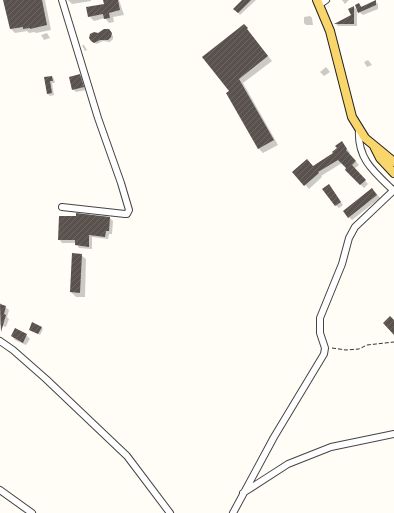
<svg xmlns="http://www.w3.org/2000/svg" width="394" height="513" font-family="Lora,serif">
  <defs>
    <pattern id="building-hatch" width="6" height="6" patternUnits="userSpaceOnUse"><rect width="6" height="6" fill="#5a524d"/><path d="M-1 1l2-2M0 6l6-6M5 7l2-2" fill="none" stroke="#6d6662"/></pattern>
  </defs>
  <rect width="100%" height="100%" fill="#fffdf5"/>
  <path fill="#0003" d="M5,0h40l6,30 -15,3 -2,-1 -5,1 -2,-2 -12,2 -4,-4z
    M68,0h23v1l-19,3z
    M104,0h15l5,15 -11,2 1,5 -5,1 -4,-5 -11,3 -5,-5 16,-11z
    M245,0h11l-16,15 -5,-6z
    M342,0h7l-4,4z
    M375,1l3,3v5l-15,6 -4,-3v-8l3,3z
    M354,7l3,3v16h-19l-2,-2 16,-8z
    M310,16l2,2 1,7h-7l-2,-2v-6z
    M244,25l28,36 -29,22 35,62 -15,8 -4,-4 -32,-56 3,-2z
    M108,30l5,6v3l-3,3 -7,-1 -6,3 -6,-3z
    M47,33l3,5 -6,2 -3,-5z
    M82,45h2l3,5 -2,1z
    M368,60l4,5 -5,2 -3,-5z
    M326,67l4,5 -6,4 -4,-4z
    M79,75l4,3 3,12 -10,2 -3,-3z
    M52,77l2,2 1,4h-3l2,12 -4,1 -2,-2 -3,-16z
    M345,146l5,7 -1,1 10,11 -5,4 14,15 -4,4 -18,-18 2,-2 -6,-5 -21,13 1,1 -13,12 -15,-17 19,-5z
    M332,189l11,16 -4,3 -4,-3z
    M375,192l5,6 -28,22 -3,-3z
    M110,218l3,3 -1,13h-3l-1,5 -16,-2v12l-13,-1 -3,-5h-14l-3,-4z
    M81,255l5,4 -1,38h-9l-5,-5z
    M0,303l9,7 -2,7 2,2 -3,8 -6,-2z
    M41,327l2,2 -3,6 -10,-6z
    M16,330l10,5 4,4 -4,6 -11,-5 -3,-4z"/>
  <path fill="url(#building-hatch)" d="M3,0h39l5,25 -17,4v-1l-7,1v-2l-13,2z
    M103,0h15l2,10 -11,3 1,5 -6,1 -1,-5 -15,3 -2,-10 18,-3z
    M242,0h9l-13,13 -5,-4z
    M376,0v5l-18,8 -3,-8 4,-2 2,4z
    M354,6v18h-20l17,-9 -3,-6z
    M244,24l4,4 -1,1 21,27 -29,23 35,61 -16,9 -32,-56 3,-2 -27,-34z
    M104,29h5l3,4 -1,4 -3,3h-8l-6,3 -3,-2 -2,-3 1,-4 4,-2 4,1z
    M80,74l4,13 -12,3 -3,-13z
    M52,76l1,5h-3l2,12 -5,1 -3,-17z
    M342,141l5,8 -1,1 10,11 -4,4 14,15 -6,5 -15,-15 1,-2 -8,-8 -20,12 1,1 -15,13 -12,-14 15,-13 6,7 20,-13 -1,-1 5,-4 -2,-2z
    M329,184l12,18 -6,4 -13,-17z
    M372,188l5,7 -29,23 -5,-7z
    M76,213l34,4 -1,14h-3l-1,6 -16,-2v12l-14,-2v-5h-17l1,-24h17z
    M72,253l10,1 -2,39 -10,-1z
    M0,304l6,2 -2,8 2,1 -5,17z
    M390,316l4,4v15l-11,-12z
    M32,322l10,5 -4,7 -9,-4z
    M15,328l12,6 -4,9 -12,-7z"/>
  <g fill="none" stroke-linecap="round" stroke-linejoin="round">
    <g stroke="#444" stroke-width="8">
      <path id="minor" d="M62,0l36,118 23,65 8,27 -2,4h-2l-63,-7
        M319,5l7,-5
        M359,129c-2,30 15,43 35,62
        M0,341l13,9 33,29 81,77 43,57
        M0,490l32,23
        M243,493l45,-29 43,-17 63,-13
        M233,513l41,-76 50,-83 1,-6 -5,-15v-15l22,-54 7,-26 6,-11 39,-37"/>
    </g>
    <g stroke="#222" stroke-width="10">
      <path id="major" d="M317,0l13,31 22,86 13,21 29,24
        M374,146l6,12 14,15"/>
    </g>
    <path stroke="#333" stroke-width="1" stroke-dasharray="4 2" stroke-linecap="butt" d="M332,348l14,2 13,-1 8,-4 27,-3"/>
    <use href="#minor" stroke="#fff" stroke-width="6"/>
    <use href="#major" stroke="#f9d66b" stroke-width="8"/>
  </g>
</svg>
